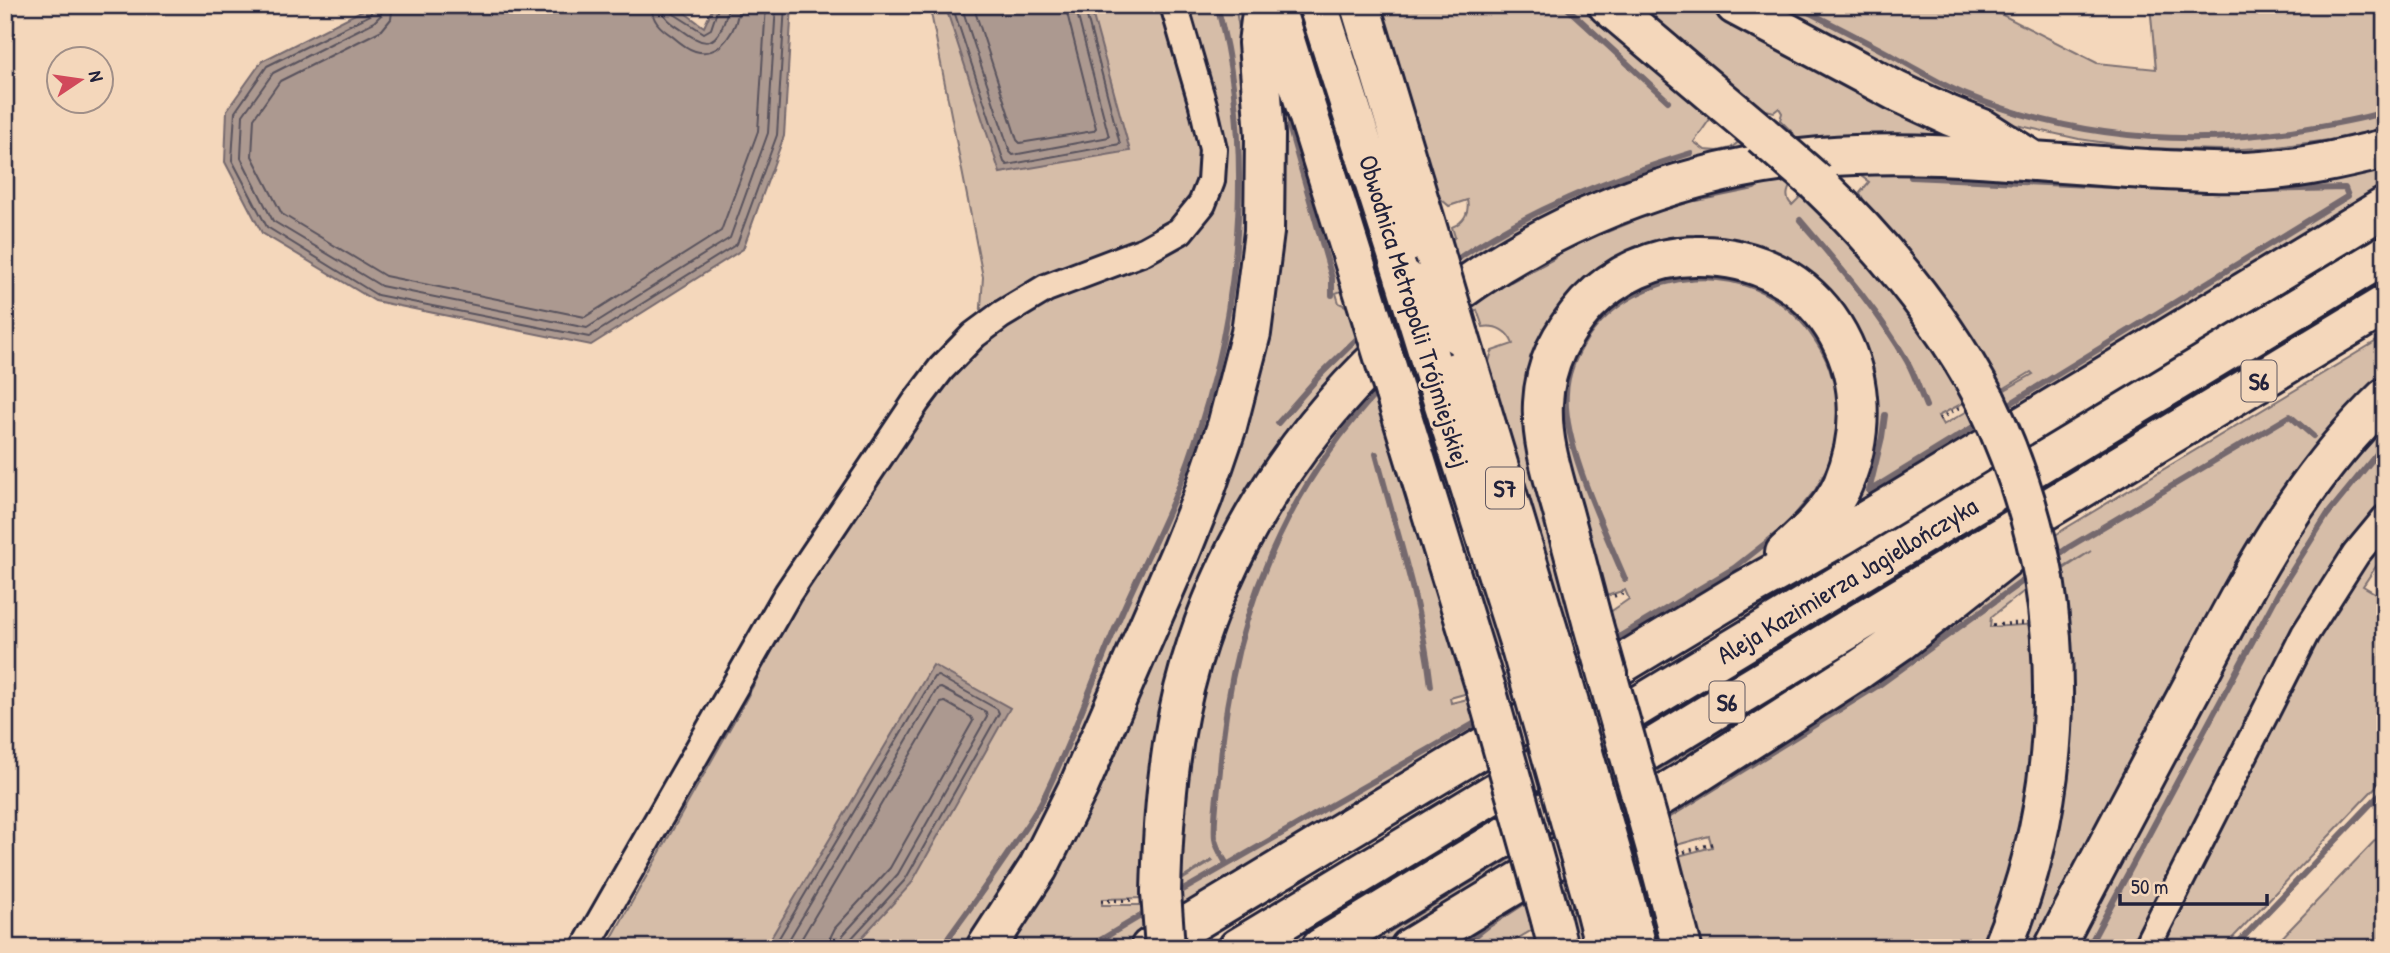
<svg xmlns="http://www.w3.org/2000/svg" width="2390" height="953" font-family="'Patrick Hand',sans-serif">
  <rect width="100%" height="100%" fill="#f4d7bb"/>
  <filter id="ink" filterUnits="userSpaceOnUse"><feTurbulence type="fractalNoise" baseFrequency=".0143" numOctaves="2"/><feDisplacementMap in="SourceGraphic" scale="14" xChannelSelector="R" yChannelSelector="G"/><feConvolveMatrix kernelMatrix="1 2 1 2 8 2 1 2 1" color-interpolation-filters="sRGB"/></filter>
  <g filter="url(#ink)">
    <path fill="#d6bda8" stroke="#7c7072" stroke-width="2" fill-rule="evenodd" d="M927,5h239l36,147 -6,41 -26,33 -190,95 3,-44 -51,-259z
      M1181,5h54l8,46 5,61v113l-21,139 -38,122 -142,330 -61,104 -19,28h-361l137,-243 75,-141 81,-125 80,-97 236,-143z
      M1282,5h18l91,286 -17,14z
      M1330,5h18l78,258 29,-26 -3,-10c12,-5 18,-15 15,-27l-18,6 -15,-13 -56,-188h212l116,96 -3,4 7,14 -16,23 11,8 13,1 13,-3 11,-9 51,-6 -13,-13 2,-7 -3,-5 -5,4 -12,-3 -2,3 -128,-107h88l174,92 60,28 33,12 2,3 -4,2c-85,-5 -173,-6 -257,12 -263,57 -476,248 -553,508 -23,77 -31,156 -30,236l-43,1v6h38l73,-44 -1,-1 -41,25c1,-66 6,-131 23,-195 82,-306 346,-506 660,-523 106,-6 213,13 319,15 72,2 142,-7 212,-22v35l-550,330 -1,-5c30,-41 44,-89 34,-140 -37,-193 -321,-176 -337,20 -1,17 2,35 4,52l52,176 42,-29 -4,-9 -28,9c-19,-60 -47,-126 -46,-190 2,-43 22,-88 58,-114 131,-97 302,48 223,192 -20,36 -56,65 -90,88l-617,373h-124l47,-75 43,-84 101,-234 24,-60 28,-84 17,-71 15,-116 1,-91 -7,-93 5,1 71,231 -5,2v17l-5,2 3,10 11,5 4,14h3l60,-52 -3,1zM1849,174h9l11,8 -9,11 6,12 -1,2c52,54 96,112 131,178l3,-2 4,6 28,-17 2,2 -90,51 -5,-9 35,-18c-45,-79 -93,-137 -157,-202l-4,4 -12,-3 -8,8c-8,-8 -4,-15 0,-23zM1477,310l6,17c14,-2 25,4 30,17l-21,7 -5,18 46,171 29,96 13,-3 5,20 -77,22 -5,-20 11,-3 -28,-92 -65,-188 -18,14 84,271 5,-1 8,27 -23,15 -21,5 -1,-5 25,-7 -81,-263 -6,2 -12,-36z
      M1756,5h227l114,58 59,6 -6,-64h227l2,3 6,-2v122l-56,12 -52,7 -53,3 -84,-2 -61,-9 -94,-21z
      M2385,274v12l-1098,662h-17z
      M2385,336v45l-345,567h-20l39,-376 32,-21 -68,41 -32,25 -1,10 48,-3 -2,160 -46,164h-295l-24,-90 41,-11 -3,-11 -36,10 -32,20 -76,22 5,20 11,-3 11,43h-27l-8,-30 21,-5 -1,-3c-26,7 -48,22 -70,35l2,3h-76l633,-420z
      M2385,419v84l-20,24 -229,421h-64l218,-407z
      M2385,531v22l-22,33 22,13v178l-162,171h-49l-5,-3 -4,-9 149,-297z
      M1913,616l-72,57 -454,275h-24z
      M2385,830v118h-113z
      M1660,884l17,64h-27l-9,-59z"/>
    <path fill="#ac9990" stroke="#75696e" stroke-width="2" d="M373,5h301l30,22 10,-22h78l-8,131 -41,113 -152,96 -216,-44 -113,-68 -37,-71 2,-52 35,-49z
      M945,5h145l40,146 -130,22z
      M933,665l77,43 -99,176 -59,64h-87z"/>
    <g fill="none" stroke-linecap="round" stroke-linejoin="round">
      <path stroke="#59525d" stroke-width="2" d="M374,5l-4,10 -103,51 -32,46 -3,48 35,67 110,68 212,42 148,-93 40,-109 8,-130
        M383,5l-2,10 -7,7 -101,51 -30,42 -2,43 32,63 108,65 206,42 143,-90 38,-105 8,-128
        M393,5l-2,14 -9,11 -102,51 -26,37 -2,38 30,58 103,62 200,41 136,-86 37,-100 8,-126
        M651,5c1,16 9,23 21,31 7,6 15,13 23,15 27,8 43,-24 44,-46
        M662,5c1,14 10,18 20,25 16,12 30,20 40,-3 3,-8 6,-14 6,-22
        M671,5l3,9 30,19 7,-4 8,-24
        M952,5l52,157 3,3 113,-21 -36,-139
        M961,5l49,147 3,3 96,-18 -34,-132
        M973,5l44,135 3,3 73,-12 3,-3 -31,-123
        M773,948l161,-271 4,-1 59,33 2,4 -94,167 -55,60 -2,8
        M784,948l153,-259 4,-1 45,24 1,5 -89,157 -55,61 -4,13
        M796,948l145,-245 4,-1 26,15 2,4 -83,147 -55,60 -5,10 -2,10"/>
      <path stroke="#75696e" stroke-width="6" d="M1564,5l104,96
        M1795,5c34,18 69,35 103,54 22,12 43,26 66,35 105,43 215,53 327,37 32,-5 63,-10 94,-19
        M1289,126l43,152v17
        M1911,177l309,14
        M1696,199l58,-12
        M1800,220c38,45 78,90 107,141 8,14 13,31 19,45
        M1607,230l22,-9
        M1453,262c73,-51 154,-83 238,-109
        M1510,280l43,-23
        M2003,408l345,-212 -3,-8 -86,2
        M1885,415l-3,22 -13,54 112,-69
        M1278,423l43,-49 41,-40
        M1376,454c20,76 46,154 55,232
        M1792,521l25,-30 11,-21
        M2054,558l15,-11 221,-131 23,20
        M1625,579c-20,-48 -63,-136 -59,-186 1,-20 8,-37 19,-54 51,-75 166,-85 223,-12 10,14 21,30 25,47
        M1612,641l122,-73 42,-33
        M1662,820l217,-135 152,-110
        M1226,863c-4,-7 -10,-16 -11,-24 -2,-22 3,-47 5,-69 10,-145 59,-272 159,-380
        M1176,894l306,-175
        M941,948c26,-36 52,-71 76,-108 9,-14 19,-27 26,-41 28,-56 49,-117 74,-175 19,-46 43,-90 61,-135 60,-150 81,-327 39,-484
        M1087,948l62,-37
        M1460,948l29,-23 43,-28
        M2088,948l192,-358 47,-75 58,-71
        M2233,948l152,-159"/>
      <g stroke="#22223b" stroke-width="32">
        <path id="minor" d="M585,948l203,-355 128,-191 25,-33 33,-34 27,-20 45,-27 98,-37 36,-20 22,-27 9,-23 2,-32 -10,-44 -29,-100
          M2146,948l159,-314 51,-80 29,-35"/>
      </g>
      <g stroke="#22223b" stroke-width="44">
        <path id="highway" d="M1274,5l95,304
          M1318,5l87,274
          M1360,5l75,249
          M1608,5l154,130
          M1735,5l161,86 54,25 33,13 50,32
          M1816,182c68,65 126,135 170,219
          M1459,335l92,305
          M1430,360l91,288
          M1394,390l92,299
          M1593,625c-10,-38 -20,-75 -30,-113 -10,-36 -22,-71 -20,-109 2,-40 18,-70 44,-99 28,-29 67,-48 108,-48 125,-3 195,116 148,228 -11,26 -37,50 -58,69
          M1657,852l25,96
          M1161,893c2,-78 8,-155 30,-230 84,-281 340,-482 630,-506 108,-9 217,6 325,12 38,2 78,5 116,2 42,-3 82,-12 123,-22
          M1623,893l14,55
          M1593,901l12,47
          M1550,916l8,32
          M986,948l52,-80 41,-82 100,-230 23,-57 25,-73 24,-93 13,-101 1,-97 -7,-92 5,-38
          M1150,948l591,-356 100,-56 544,-329
          M1238,948l1147,-693
          M1321,948l1064,-643
          M1410,948l282,-171 168,-108 39,-27 106,-84
          M2002,948c49,-119 62,-243 42,-369
          M2054,948c45,-87 91,-173 137,-259 57,-108 105,-205 194,-291"/>
      </g>
      <path stroke="#22223b" stroke-width="3.5" stroke-dasharray="2 5" stroke-linecap="butt" d="M1939,419l20,-11
        M1614,596l12,-4
        M1993,625l30,-2
        M1684,852l28,-8
        M1101,901l31,-1"/>
      <use href="#minor" stroke="#f4d7bb" stroke-width="26"/>
      <use href="#highway" stroke="#f4d7bb" stroke-width="38"/>
      <g stroke="#22223b" stroke-width="44" stroke-linecap="butt">
        <path id="highway-bridge" d="M1762,135l54,47
          M1435,254l24,81
          M1405,279l25,81
          M1369,309l25,81
          M1986,401c27,56 47,116 58,178
          M1593,625l64,227
          M1551,640l72,253
          M1521,648l72,253
          M1486,689l64,227
          M1161,893l4,55"/>
      </g>
      <use href="#highway-bridge" stroke="#f4d7bb" stroke-width="38"/>
    </g>
  </g>
  <g text-anchor="middle" dominant-baseline="central" stroke-width="5" stroke-linejoin="round" paint-order="stroke">
    <g fill="#f4d7bb" stroke="#615861" stroke-width="2">
      <rect x="2241.5" y="360.5" width="35" height="41" rx="5"/>
      <rect x="1486" y="467.5" width="38" height="41" rx="5"/>
      <rect x="1709.5" y="681.5" width="35" height="41" rx="5"/>
    </g>
    <g font-size="24" font-weight="bold" fill="#22223b">
      <text x="2259" y="381">S6</text>
      <text x="1505" y="488">S7</text>
      <text x="1727" y="702">S6</text>
    </g>
    <g font-size="26" fill="#22223b" stroke="#f4d7bb">
      <text transform="translate(1415 311) rotate(73)">Obwodnica Metropolii Trójmiejskiej</text>
      <text transform="translate(1847 580) rotate(-31)">Aleja Kazimierza Jagiellończyka</text>
    </g>
  </g>
  <rect width="2390" height="953" fill="none" stroke="#f4d7bb" stroke-width="28"/>
  <rect x="14" y="14" width="2362" height="925" fill="none" stroke="#22223b" stroke-width="2.5" filter="url(#ink)"/>
  <g transform="translate(80 80) rotate(77)"><circle r="33" fill="#f4d7bb" stroke="#a08f88" stroke-width="2"/>
  <path d="M0-5L12 26L0 18L-12 26Z" fill="#d1495b"/>
  <text y="-10" font-size="19" font-weight="bold" text-anchor="middle" fill="#22223b">N</text>
  </g>
  <path d="M2120 894v10h147v-10" fill="none" stroke="#22223b" stroke-width="3.5"/>
  <text x="2131" y="894" font-size="21" fill="#22223b" stroke="#f4d7bb" stroke-width="5" paint-order="stroke">50 m</text>
</svg>
